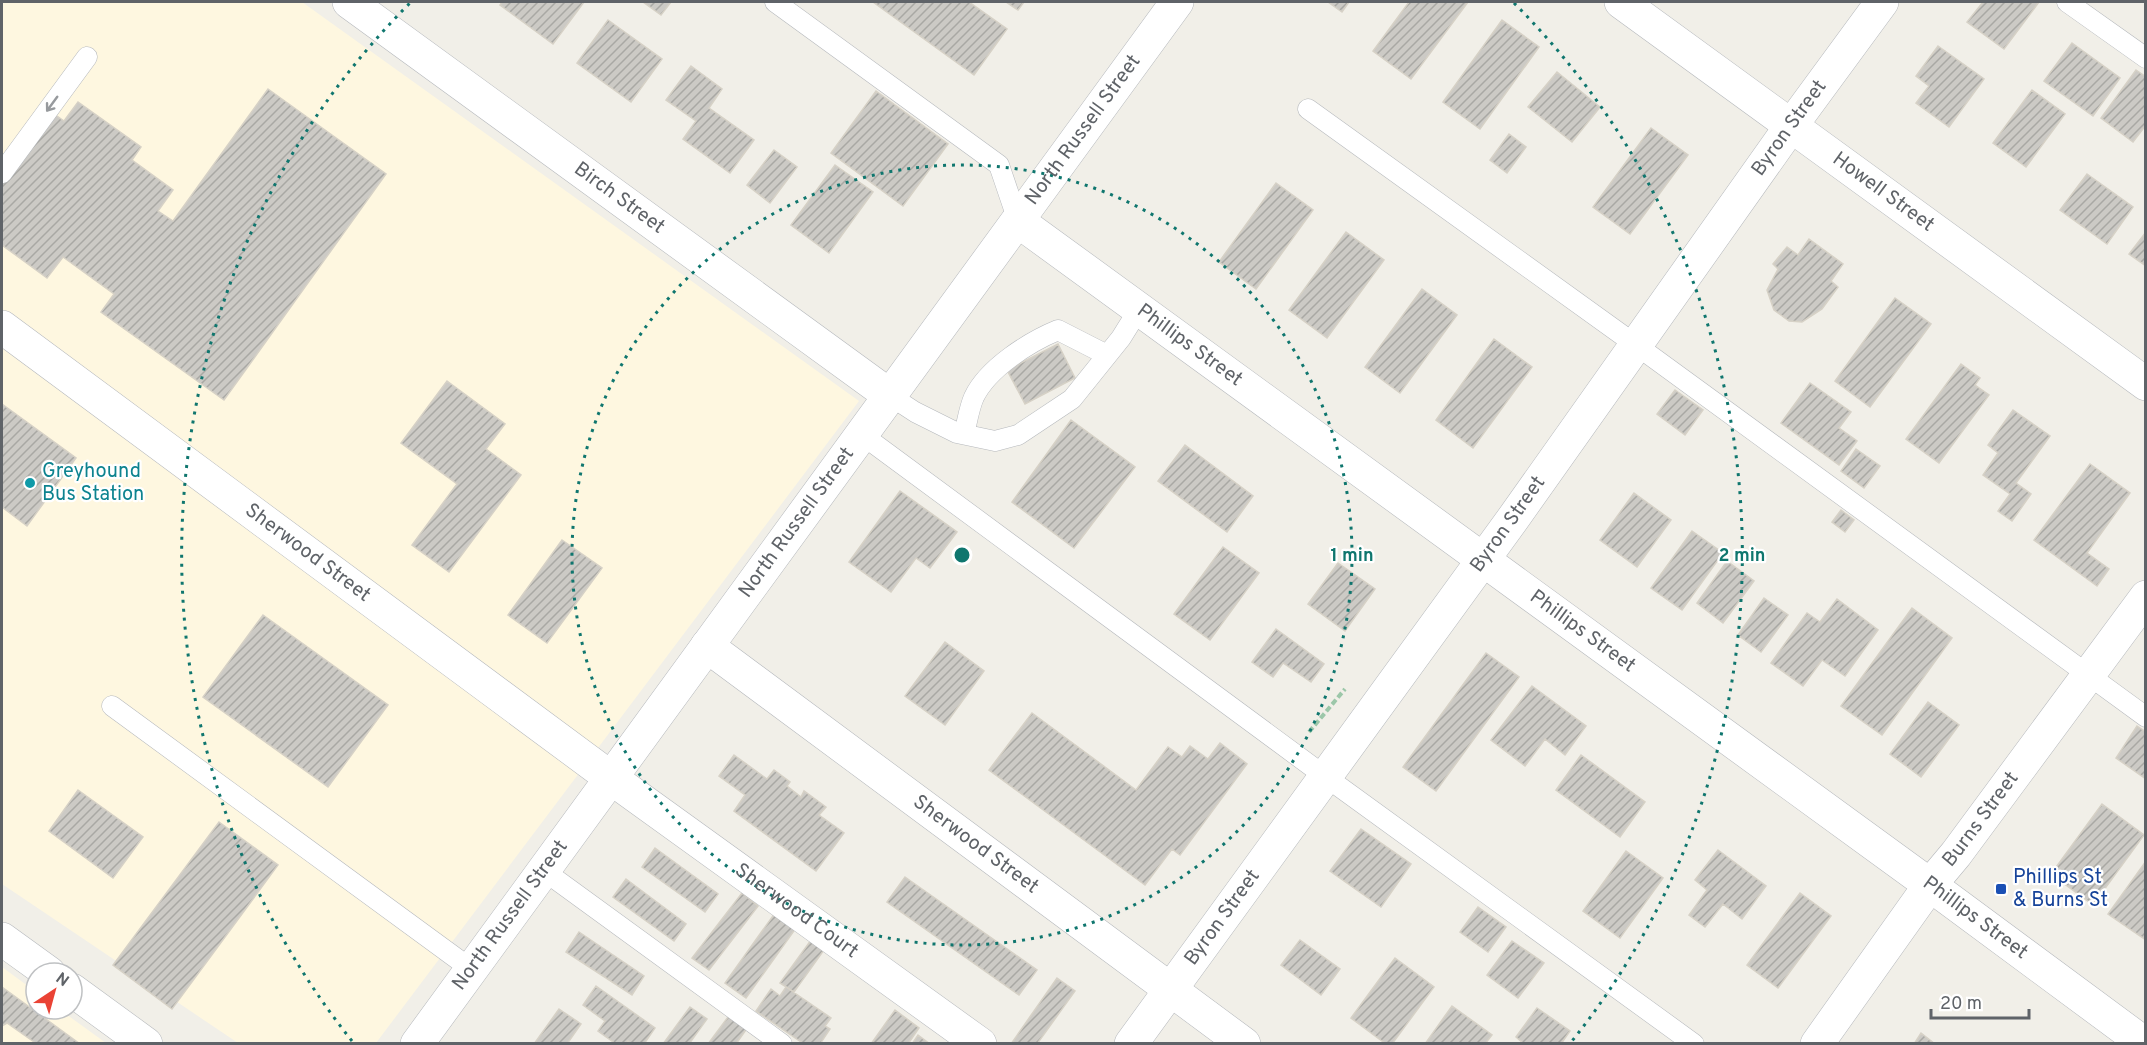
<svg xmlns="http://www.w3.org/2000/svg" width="2147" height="1045" font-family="Overpass,sans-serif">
  <defs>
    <pattern id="building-hatch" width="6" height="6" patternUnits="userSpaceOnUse" patternTransform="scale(1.5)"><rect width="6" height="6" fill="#cccac5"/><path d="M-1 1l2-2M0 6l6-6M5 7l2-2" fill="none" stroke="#a9a8a4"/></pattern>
  </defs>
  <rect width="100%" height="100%" fill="#f1efe8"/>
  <path fill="#fef7e0" d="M2,2h300l557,399 -483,642h-138l-236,-159z
    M2,967l34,25v17h23l47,34h-104z"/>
  <path fill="url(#building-hatch)" stroke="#d6d1c6" stroke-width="1.5" d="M502,2h82l-31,42 -53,-39z
    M643,2h28l-10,13z
    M873,2h96l38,27 -33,46z
    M1006,2h18l-6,8z
    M1328,2h21l-7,10z
    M1409,2h59l-57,77 -38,-28z
    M1983,2h56l-35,47 -37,-27z
    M608,20l54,39 -31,43 -54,-39z
    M1502,20l37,27 -59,82 -37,-27z
    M2072,43l48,35 -27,38 -49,-35z
    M1938,46l46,33 -35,48 -33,-24 13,-17 -13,-10z
    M691,66l31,23 -13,19 45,32 -24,33 -47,-34 13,-18 -30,-21z
    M2136,70l10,7v48l-13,17 -32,-24z
    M1557,72l43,35 -28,35 -44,-35z
    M268,89l118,85 -162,226 -123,-88 13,-18 -51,-37 -16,21 -45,-33v-65l48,-69 14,10 14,-19 63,45 -9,13 41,30 -15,21 15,10z
    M2032,90l33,24 -39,53 -33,-24z
    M876,91l72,53 -45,62 -72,-53z
    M1651,128l37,27 -58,79 -37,-27z
    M1509,134l17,13 -19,26 -17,-13z
    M774,150l23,17 -27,36 -23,-18z
    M835,165l38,27 -44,61 -38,-28z
    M2087,174l46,33 -26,37 -47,-34z
    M1276,183l37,27 -57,79 -37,-27z
    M1346,232l38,28 -57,78 -38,-28z
    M2146,232v34l-17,-12z
    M1809,239l34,25 -12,17 7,6 -16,22 -20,13 -13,-1 -15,-11 -7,-20 11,-21 -5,-5 14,-17 11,8z
    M1422,289l35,26 -57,78 -35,-26z
    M1895,298l36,26 -61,83 -35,-26z
    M1494,339l38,28 -59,81 -37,-28z
    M1058,344l17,34 -50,26 -18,-34z
    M1961,364l19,14 -5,7 14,10 -50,68 -33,-24z
    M447,381l58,43 -19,25 35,26 -72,97 -37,-27 45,-61 -56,-41z
    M1810,383l41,29 -12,16 18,13 -18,24 -58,-42z
    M1675,390l28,20 -18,25 -28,-21z
    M2,404l74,54 -49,68 -25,-19z
    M2013,410l37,26 -34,47 15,11 -19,27 -14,-10 12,-17 -27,-19 15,-22 -10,-8z
    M1071,420l64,47 -61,81 -62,-46z
    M1185,445l68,51 -26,36 -69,-51z
    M1856,449l24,17 -16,22 -23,-17z
    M2090,464l40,29 -43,60 22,16 -12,17 -63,-46z
    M900,491l57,41 -27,36 -14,-10 -25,34 -42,-30z
    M1634,493l37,27 -34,47 -37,-27z
    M1841,510l13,10 -9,12 -13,-10z
    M1692,531l31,22 -41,57 -31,-22z
    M562,540l40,28 -55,75 -39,-28z
    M1223,547l36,26 -49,67 -36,-26z
    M1727,561l27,20 -31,42 -26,-20z
    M1338,563l37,26 -30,42 -37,-27z
    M1764,598l24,17 -27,37 -23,-17z
    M1837,599l41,31 -33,46 -23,-16 -19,26 -32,-23 36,-50 13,9z
    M1912,608l40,30 -70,97 -41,-29z
    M263,615l125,90 -60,82 -125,-90z
    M1276,629l48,35 -13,18 -28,-19 -10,14 -21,-15z
    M945,642l39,29 -39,54 -40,-29z
    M1486,653l33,24 -83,114 -33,-24z
    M1532,686l54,40 -21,29 -20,-16 -20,27 -34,-26z
    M1928,702l31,23 -38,52 -31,-23z
    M1032,713l104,77 32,-43 14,10 8,-11 18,13 12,-16 27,21 -67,91 -8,-6 -27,36 -156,-115z
    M2137,726l9,6v47l-30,-21z
    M734,755l33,24 7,-9 16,12 -3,4 14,11 3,-6 22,16 -7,8 25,18 -28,38 -82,-60 11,-16 -26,-19z
    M1581,755l64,47 -25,35 -64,-47z
    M78,790l65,47 -30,41 -64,-47z
    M2102,804l42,31 -51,70 -42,-31z
    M219,822l59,43 -106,144 -59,-44z
    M1361,829l50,35 -30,43 -51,-36z
    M655,848l63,46 -13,18 -63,-45z
    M1718,850l48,36 -24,33 -19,-15 -18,23 -16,-12 18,-25 -12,-10z
    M1626,851l37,27 -43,60 -37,-27z
    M2146,861v79l-38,-26z
    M905,877l132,93 -18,25 -132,-93z
    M626,879l60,45 -12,17 -61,-44z
    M742,893l16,13 -49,64 -17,-12z
    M1800,893l31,23 -53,72 -31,-23z
    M1478,907l28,20 -18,25 -28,-20z
    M775,913l21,15 -50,70 -21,-15z
    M579,932l65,44 -12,19 -66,-43z
    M811,940l13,10 -30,42 -14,-9z
    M1300,940l40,29 -19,26 -40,-30z
    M1512,941l32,22 -26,35 -31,-23z
    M1395,958l39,29 -42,57h-6l-35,-26z
    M1057,978l18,13 -38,53h-26z
    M596,986l59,42 -11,16h-13l-3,-3 -2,3h-10l-18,-13 7,-10 -22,-16z
    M2,987l78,57h-43l-30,-21 -5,3z
    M786,987l45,31 -6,8 5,3 -10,15h-16l-48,-33 15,-22 9,7z
    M1452,1006l40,29 -7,9h-60z
    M690,1007l17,12 -18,25h-26z
    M1537,1008l33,23 -9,13h-37l-8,-7z
    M559,1009l22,15 -14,20h-33z
    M895,1010l24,18 -11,16h-37z
    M731,1013l17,14 -12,17h-28z
    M1921,1033l14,11h-21z
    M918,1035l12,9h-18z"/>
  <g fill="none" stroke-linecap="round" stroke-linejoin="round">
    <g stroke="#b5b8bc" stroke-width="21">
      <path id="service" d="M775,2l224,163 19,56
        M2067,2l79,56
        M1308,109l328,236 510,372
        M2,173l85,-116
        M889,395l26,17 42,21 38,8 23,-6 54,-36 49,-61 18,-29
        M861,434l465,343 368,267
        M964,434c3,-11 5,-26 10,-37 14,-29 55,-55 84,-67l49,25
        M112,706l359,263
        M543,870l239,174"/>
    </g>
    <g stroke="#b5b8bc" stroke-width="34">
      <g id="minor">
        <path id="s1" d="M349,2l540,393"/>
        <path id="s2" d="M1621,2l525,382"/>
        <path id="s3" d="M1018,221l912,664 215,159"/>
        <path id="s4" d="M2,327l609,451 369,266"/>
        <path id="s5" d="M707,646l537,398"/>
        <path d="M2,939l47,34"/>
        <path d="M72,990l74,54"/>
        <path id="s6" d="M1131,1044l381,-524 279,-394 91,-124"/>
        <path id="s7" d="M1817,1044l113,-159 26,-31 190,-257"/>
      </g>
    </g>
    <g stroke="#b5b8bc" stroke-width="34">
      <g id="tertiary">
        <path id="s8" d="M417,1044l760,-1042"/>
      </g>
    </g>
    <path stroke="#9cc7a9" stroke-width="4" stroke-dasharray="6 3" stroke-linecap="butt" d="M1309,732l36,-43"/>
    <use href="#service" stroke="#fff" stroke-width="20"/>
    <use href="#minor" stroke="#fff" stroke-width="33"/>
    <use href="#tertiary" stroke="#fff" stroke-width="33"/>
  </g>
  <defs><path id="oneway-shaft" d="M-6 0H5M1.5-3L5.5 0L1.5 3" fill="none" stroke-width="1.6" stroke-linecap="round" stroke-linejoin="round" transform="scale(1.5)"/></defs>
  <use stroke="#979a9d" href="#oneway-shaft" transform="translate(52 104) rotate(126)"/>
  <g fill="none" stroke="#0f766e" stroke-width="3" stroke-dasharray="3 6">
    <circle cx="962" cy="555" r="390"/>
    <path d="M352 1041A780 780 0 0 1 410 3M1514 3A780 780 0 0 1 1572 1041"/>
  </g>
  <circle fill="#0f9aa8" stroke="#fff" stroke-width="2" cx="30" cy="483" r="6"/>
  <rect fill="#1a4fb4" stroke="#fff" stroke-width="2" x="1995" y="883" width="12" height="12" rx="3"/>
  <g text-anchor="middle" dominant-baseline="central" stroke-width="4.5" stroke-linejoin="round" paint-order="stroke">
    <g font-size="20" fill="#5f6368" stroke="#fff">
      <text stroke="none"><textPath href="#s6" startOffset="1128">Byron Street</textPath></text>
      <text stroke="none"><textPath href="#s8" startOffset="1131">North Russell Street</textPath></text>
      <text stroke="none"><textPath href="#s2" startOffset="324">Howell Street</textPath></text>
      <text stroke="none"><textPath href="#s1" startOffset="334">Birch Street</textPath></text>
      <text stroke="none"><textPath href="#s3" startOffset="212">Phillips Street</textPath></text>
      <text stroke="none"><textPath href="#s8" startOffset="645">North Russell Street</textPath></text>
      <text stroke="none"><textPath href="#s6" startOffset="642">Byron Street</textPath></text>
      <text stroke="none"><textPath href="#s4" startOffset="380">Sherwood Street</textPath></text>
      <text stroke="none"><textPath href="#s3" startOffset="698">Phillips Street</textPath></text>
      <text stroke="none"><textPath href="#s7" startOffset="278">Burns Street</textPath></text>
      <text stroke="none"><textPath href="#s5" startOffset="334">Sherwood Street</textPath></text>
      <text stroke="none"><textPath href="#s4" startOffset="986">Sherwood Court</textPath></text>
      <text stroke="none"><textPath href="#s8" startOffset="159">North Russell Street</textPath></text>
      <text stroke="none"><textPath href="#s6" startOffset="156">Byron Street</textPath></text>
      <text stroke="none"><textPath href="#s3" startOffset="1184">Phillips Street</textPath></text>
    </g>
    <g font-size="20" fill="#0d838f" stroke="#fff" text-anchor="start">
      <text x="42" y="472">Greyhound<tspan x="42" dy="23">Bus Station</tspan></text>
    </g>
    <g font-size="20" fill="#164399" stroke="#fff" text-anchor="start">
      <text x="2013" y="878">Phillips St<tspan x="2013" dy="23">&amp; Burns St</tspan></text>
    </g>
  </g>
  <circle cx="962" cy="555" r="9" fill="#0f766e" stroke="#fff" stroke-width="3"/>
  <g font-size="18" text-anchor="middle" font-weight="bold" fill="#0f766e" stroke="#fff" stroke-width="4.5" stroke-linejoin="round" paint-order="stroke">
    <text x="1352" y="561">1 min</text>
    <text x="1742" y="561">2 min</text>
  </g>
  <rect width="2147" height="1045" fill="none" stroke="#5f6368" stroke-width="6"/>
  <g transform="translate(54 991) rotate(36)"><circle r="28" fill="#ffffff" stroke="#bfc1c3" stroke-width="1.5"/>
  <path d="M0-4.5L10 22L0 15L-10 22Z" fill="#ea4335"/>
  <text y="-9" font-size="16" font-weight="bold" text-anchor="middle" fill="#5f6368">N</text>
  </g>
  <path d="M1931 1009v9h98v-9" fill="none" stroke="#5f6368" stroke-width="3"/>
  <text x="1940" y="1009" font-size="18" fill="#5f6368" stroke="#ffffff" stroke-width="4.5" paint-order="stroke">20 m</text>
</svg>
